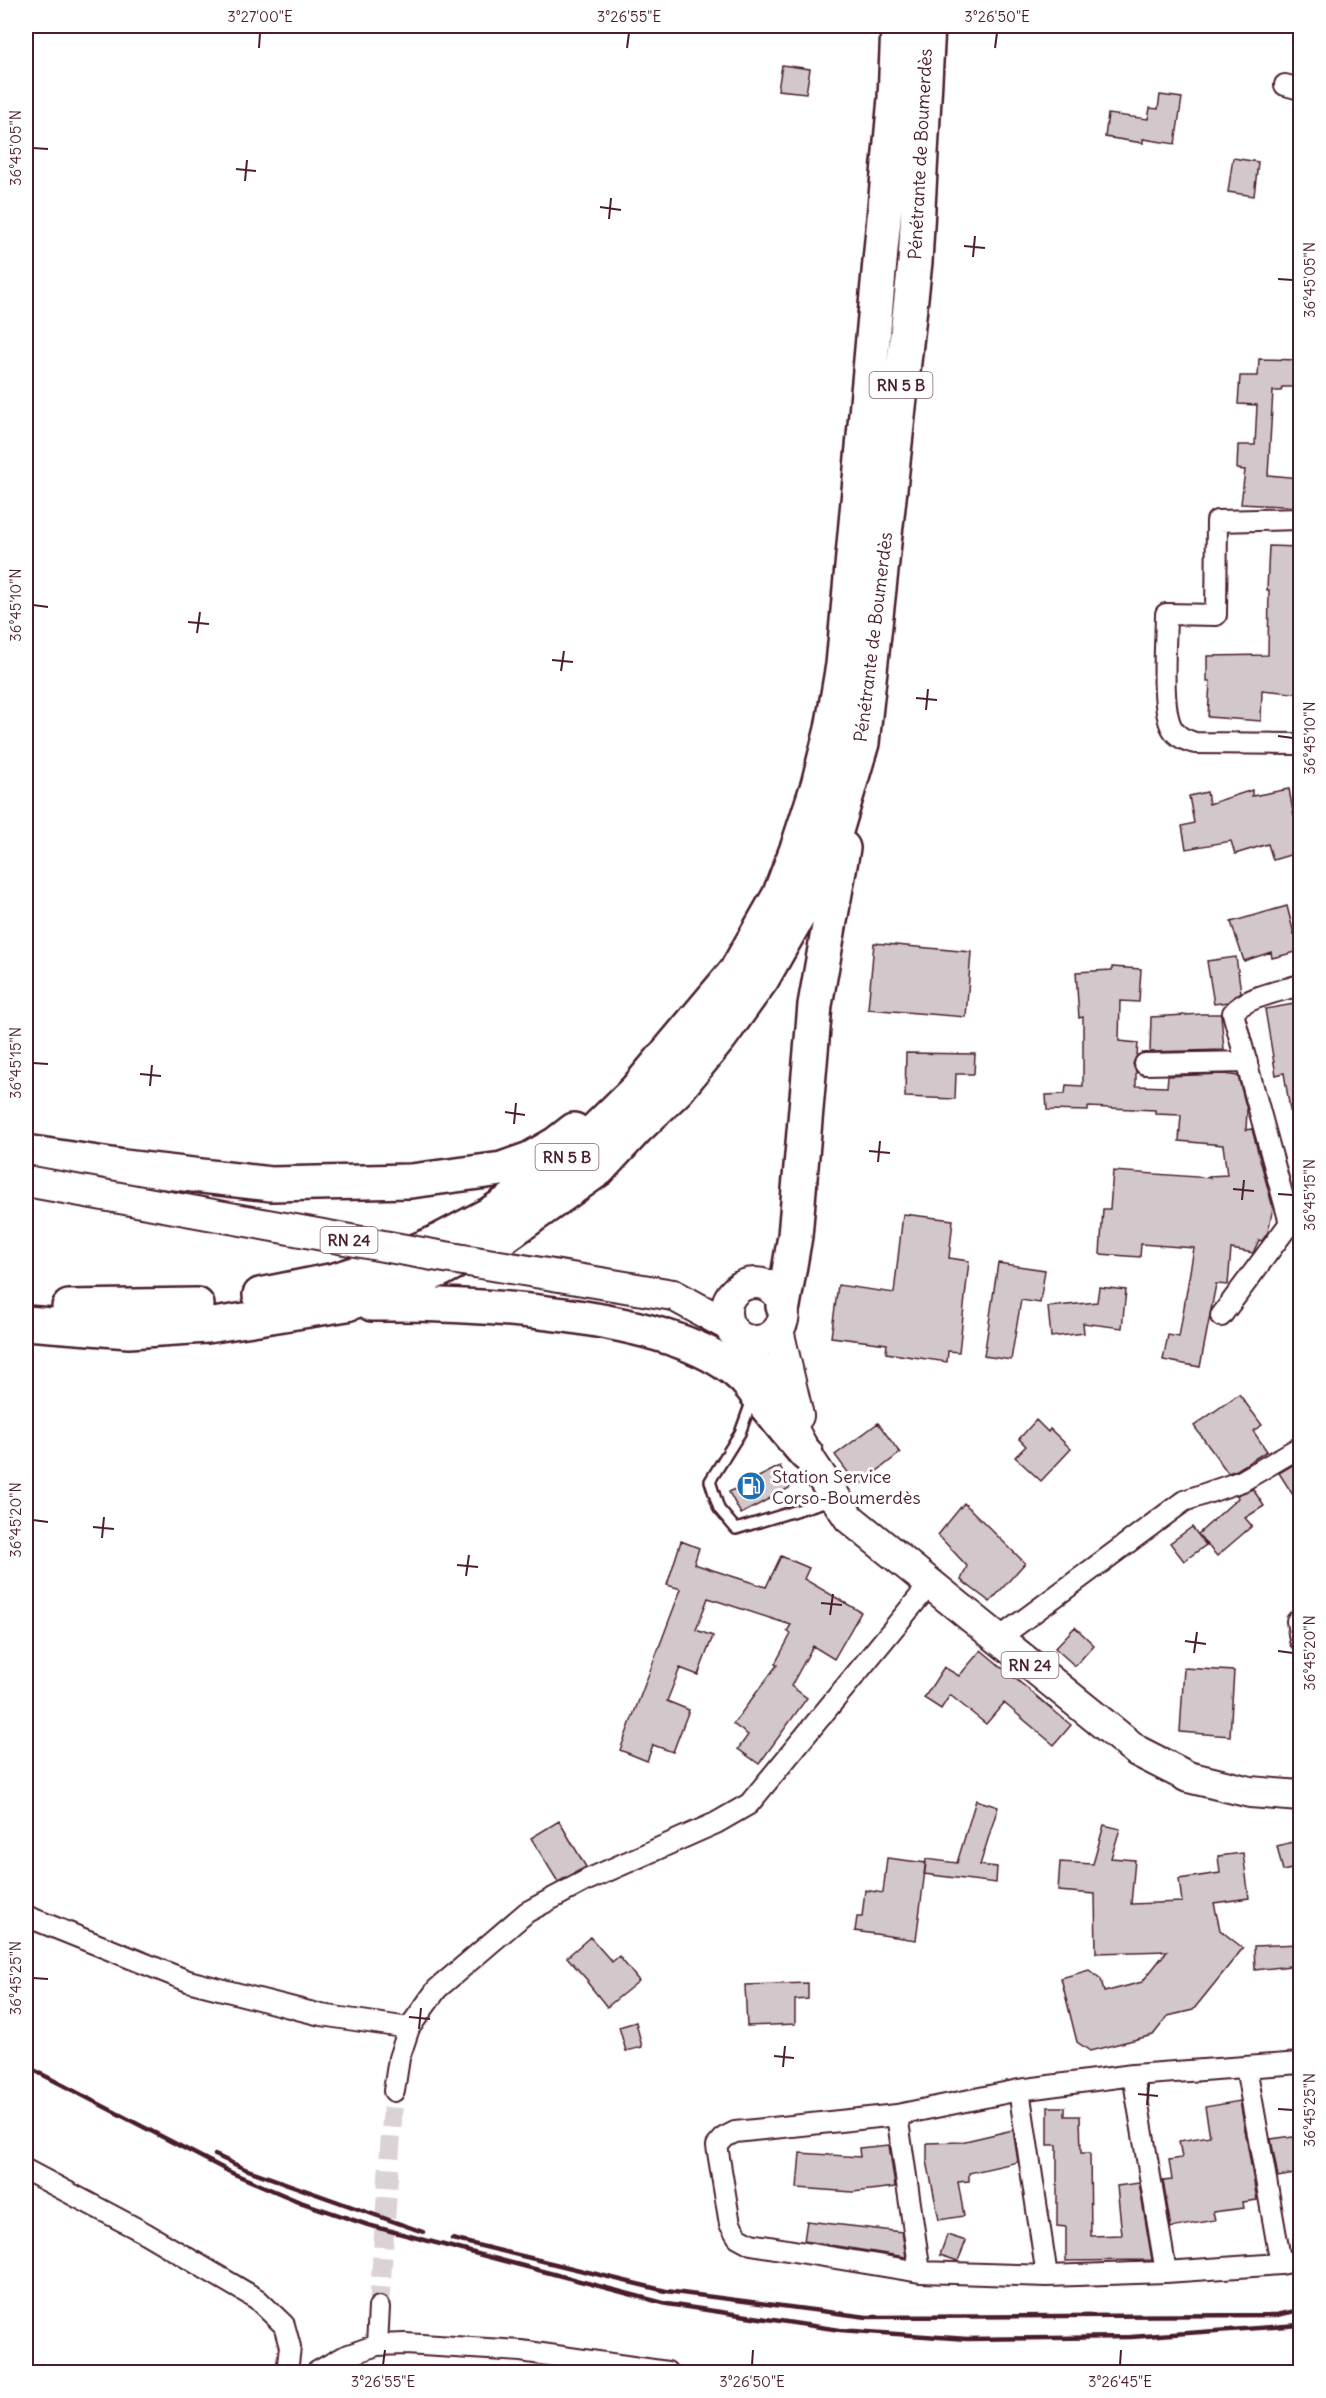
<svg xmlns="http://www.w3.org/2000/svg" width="1326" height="2398" font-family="Delius,sans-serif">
  <rect width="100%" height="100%" fill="#fff"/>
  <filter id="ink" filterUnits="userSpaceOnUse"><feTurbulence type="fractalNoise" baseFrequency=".0167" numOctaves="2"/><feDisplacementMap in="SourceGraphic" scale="12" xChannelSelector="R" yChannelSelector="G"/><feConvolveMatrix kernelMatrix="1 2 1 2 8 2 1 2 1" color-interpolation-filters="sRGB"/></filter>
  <g filter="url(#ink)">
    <path fill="#d2c7cb" stroke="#4a1f2b" stroke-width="1.5" d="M782,65l28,4 -4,24 -28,-3z
      M1160,95l22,3 -7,46 -32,-5v4l-38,-6 3,-23 40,5 2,-11 8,1z
      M1233,158l25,4 -4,34 -26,-4z
      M1259,359l41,1v27h-18l-1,4h-8l-5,84 32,3v29l-59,-3 4,-34 -8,-1 1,-24h17l2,-40 -19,-1 2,-28h18z
      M1269,546l31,1v147l-38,-4 -1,31 -53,-4 2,-36h-3v-25l61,-1 1,-65h-2z
      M1289,789l5,28 6,-1v36l-27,8 -5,-16 -33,10 -4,-13 -45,8 -4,-23 12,-3 -5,-27 18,-4 2,12 43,-14v6z
      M1287,906l7,28 6,-2v19l-28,7 -1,-6 -27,9 -13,-39z
      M874,943l97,9 -5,65 -98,-8z
      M1236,957l5,35 -13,10 -14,2 -7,-43z
      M1112,967l29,2 -2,33 -19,-1 -1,40 19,2 -1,12 -4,9 3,8v14l31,1 1,-11 56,-2 14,2 9,34 -1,20 6,-1 21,79 -5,24 -6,9 -3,-1 -6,13 -22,-4 -3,36 -12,-1 -16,83 -37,-7 5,-25 11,2 15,-89 -53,-4 -1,13 -40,-3 3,-45h7l3,-38 97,7 -1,-2 18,-1 -4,-30 -44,-4 2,-26 -26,-1v-4l-67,-3v4l-41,-1 -1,-15 19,-1 1,-9 17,1v-69l-4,1 -3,-46 36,-2z
      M1300,1003v118l-8,1 -8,-49 -8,2 -11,-66z
      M1203,1014h18l3,36 -74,2 1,-35z
      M906,1053l69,1 -1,20h-18l-1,25 -50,-2z
      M903,1214l50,6 -4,38 20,3 -10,91 -11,-1 -1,11 -61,-9 1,-9 -56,-7 7,-52 56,8z
      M998,1263l47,7 -5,33 -19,-3 -10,60 -27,-4z
      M1099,1287l27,3 -4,38 -39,-5 1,10 -33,4 -3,-30 49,-5z
      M1239,1394l23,31 -9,6 14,20 -30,19 -9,3 -34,-47z
      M1036,1420l12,12 2,-3 21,20 -30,32 -26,-24 11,-11 -7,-7z
      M878,1423l22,30 -42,33 -23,-31z
      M1296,1463l4,7v36l-21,-33z
      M780,1466l11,21 -50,27 -12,-22z
      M1253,1489l11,17 -19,12 7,8 -35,30 -19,-22 40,-36 -1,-3z
      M964,1503l61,60 -35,39 -29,-22 6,-14 -29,-31z
      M1192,1527l14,18 -22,16 -14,-18z
      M681,1541l18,7 -5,16 72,23 15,-31 28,12 -5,11 57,33 -27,47 -21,-13 -22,40 16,12 -48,66 -21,-15 10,-14 -15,-11 44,-59 -2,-1 16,-30 -4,-3 4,-6 -83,-27 -12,32 17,6 -15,39 -18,-7 -13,33 22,9 -16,42 -20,-7 -6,16 -27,-11 61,-161 -14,-4z
      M1075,1627l19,18 -19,21 -20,-18z
      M981,1650l90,75 -17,20 -50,-42 -18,21 -36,-29 -9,14 -17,-11 20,-31 15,9z
      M1184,1668l50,3 -4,65 -50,-4z
      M976,1800l22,7 -18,58 17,2 -1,16 -72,-9 2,-15 31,4z
      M559,1821l27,46 -28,15 -27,-44z
      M1104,1825l16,4 -9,29 24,2 -4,44 51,-2 -3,-23 41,-6 -2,-17 25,-3 6,45 -35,5 6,27 23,18 -50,62 -25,6 -15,19 -63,16 -13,-9 -16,-64 28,-8 12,9 3,13 38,-10 25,-31 -71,2 -1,-59 -37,-3 2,-29 33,2z
      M1300,1840v27l-17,4 -6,-25z
      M887,1858l39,5 -10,77 -61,-9 2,-14h5l3,-27 18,3z
      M590,1937l22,25 7,-6 20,25 -32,26 -20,-25 1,-1 -21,-24z
      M1300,1944v21l-45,5 -1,-24z
      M808,1983v16l-13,1v24l-48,2 -2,-41z
      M636,2022l6,25 -16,4 -7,-24z
      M1240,2101l17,99 -14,2 1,6 -31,4 2,8 -44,8 -8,-47 9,-1 -3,-20 13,-2 -3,-17 31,-5 -5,-29z
      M1048,2107h17v9h15l1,37h9l1,83 31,-1 -5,-49 22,-3 13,77 -86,1v-34l-9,-1v-81h-9z
      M1013,2130l5,32 -49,11v8l-11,1 6,34 -25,4 -12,-59v-18l34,-1z
      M1300,2135v38l-22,4 -7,-38z
      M889,2145l6,42 -42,5 -56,-4 3,-35 60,4 -1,-9z
      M807,2221l95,11 4,25 -102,-16z
      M947,2235l19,6 -8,20 -18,-6z"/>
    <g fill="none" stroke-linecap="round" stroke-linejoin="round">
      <path stroke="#dbd2d5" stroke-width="20" stroke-dasharray="20 10" stroke-linecap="butt" d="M379,2307l15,-216"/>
      <g stroke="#4a1f2b" stroke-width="14">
        <path id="lane" d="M752,1400l-12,33 -30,48 9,28 17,20 95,-29"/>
      </g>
      <g stroke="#4a1f2b" stroke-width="24">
        <path id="street" d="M1285,85l15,4
          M1300,519l-83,2 -1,94 -50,-1c0,27 -6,93 6,114 5,9 13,12 23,15l105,1
          M1145,1064l102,-2
          M1290,1223l-57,-210c12,-16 48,-22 67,-28
          M1221,1316l69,-93 10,-7
          M1297,1621l3,19
          M998,1639l186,-138 58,-20 58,-34
          M26,1916l162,65 133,34 88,13
          M1300,2063l-167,12 -114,15 -122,25 -162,17 -10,5 -8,9 13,78 8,13 13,7 169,28 127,4 119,-4 115,-8 19,-4
          M1246,2067l35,197
          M1133,2075l33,197
          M1019,2090l28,186
          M394,2091l5,-33 10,-30 28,-39 90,-77 60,-32 129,-57 33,-19 181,-220
          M897,2115l23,157
          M26,2170l119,63 112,66 27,26 6,22 -3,25
          M377,2345l2,-38
          M317,2372l26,-15 34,-12 28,-1 116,7 146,21"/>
      </g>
      <g stroke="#4a1f2b" stroke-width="34">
        <path id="primary" d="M726 1312a29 29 0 1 1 58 0a29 29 0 1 1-58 0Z
          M673,1295l55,30 35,48 43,81 43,64 288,233 51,26 62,15 50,4
          M778,1330l20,86"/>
      </g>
      <g stroke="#4a1f2b" stroke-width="38">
        <path id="highway" d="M26,1152l98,15 147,17 140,-3 91,-12 28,-10 26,-15 18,-14
          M260,1295l75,-15 50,-16 50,-21 55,-29 57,-37 89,-87 100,-119 43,-75 19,-50 20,-61 14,-56 11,-64 52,-567 3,-72
          M372,1304c94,-1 296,7 367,70 9,7 16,18 23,27 15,18 29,36 44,53
          M783,1306l12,-70 20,-231 28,-157
          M69,1307l128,-2
          M26,1323l103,8 78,-5 140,-22 93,-34 63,-33 96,-68 37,-40 41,-39 44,-54 41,-57 41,-72 30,-66 29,-98 53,-481 13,-236"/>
      </g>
      <use href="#lane" stroke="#fff" stroke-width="9"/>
      <use href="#street" stroke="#fff" stroke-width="20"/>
      <use href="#primary" stroke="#fff" stroke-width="30"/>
      <use href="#highway" stroke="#fff" stroke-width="33"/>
      <path stroke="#4a1f2b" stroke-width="4.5" d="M26,2066l206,107 68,29 68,23 299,79 173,26 127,9 164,-2 169,-12
        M215,2155l30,14 178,63
        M452,2239l214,52 201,26 410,-2 23,-5"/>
      <g stroke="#4a1f2b" stroke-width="34" stroke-linecap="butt">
        <path id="primary-bridge" d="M26,1181l407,74 240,40"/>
      </g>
      <use href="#primary-bridge" stroke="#fff" stroke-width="30"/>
    </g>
  </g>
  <path fill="none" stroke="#4a1f2b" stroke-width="2" d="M259,48l1,-15M627,48l2,-15M995,48l2,-15M33,148l15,1M236,169l20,2M245,181l2,-21M600,207l21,3M609,219l2,-21M964,246l21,2M973,257l2,-21M1278,279l15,1M33,605l15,2M188,622l21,2M197,633l3,-21M552,660l21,2M561,671l3,-20M916,698l21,2M926,710l2,-21M1278,736l15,2M33,1063l15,1M140,1074l21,2M150,1086l2,-21M505,1112l20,3M514,1124l2,-21M869,1151l21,2M878,1162l2,-21M1233,1189l21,2M1278,1194l15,1M1242,1200l2,-20M33,1520l15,2M93,1527l21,2M102,1538l2,-21M457,1565l21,2M466,1576l3,-21M821,1603l21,2M830,1615l3,-21M1185,1641l21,3M1278,1651l15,2M1194,1653l3,-21M33,1978l15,1M409,2017l21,2M419,2029l2,-21M774,2056l20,2M783,2067l2,-21M1138,2094l20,2M1147,2105l2,-21M1278,2109l15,1M383,2365l2,-15M752,2365l1,-15M1120,2365l1,-15"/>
  <defs>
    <g id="fuel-disc" transform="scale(1.5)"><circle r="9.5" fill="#1f6fb2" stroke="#fff"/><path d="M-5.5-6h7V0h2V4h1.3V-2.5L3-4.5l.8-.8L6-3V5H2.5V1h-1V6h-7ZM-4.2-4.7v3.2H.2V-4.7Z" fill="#fff"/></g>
  </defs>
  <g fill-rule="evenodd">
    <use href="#fuel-disc" x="751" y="1486"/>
  </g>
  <g text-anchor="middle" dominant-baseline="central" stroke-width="6" stroke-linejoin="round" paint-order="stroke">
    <g fill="#fff" stroke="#80626b" stroke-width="1.5">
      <rect x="869.5" y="372" width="63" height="26" rx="4.5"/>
      <rect x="535.5" y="1144" width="63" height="26" rx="4.5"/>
      <rect x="320.5" y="1227" width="57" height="26" rx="4.5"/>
      <rect x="1001.5" y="1652" width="57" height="26" rx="4.5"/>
    </g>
    <g font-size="16" font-weight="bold" fill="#4a1f2b">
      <text x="901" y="385">RN 5 B</text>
      <text x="567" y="1157">RN 5 B</text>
      <text x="349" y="1240">RN 24</text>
      <text x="1030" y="1665">RN 24</text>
    </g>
    <g font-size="18" fill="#4a1f2b" stroke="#fff">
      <text transform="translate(920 154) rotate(-87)">Pénétrante de Boumerdès</text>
      <text transform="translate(873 637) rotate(-83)">Pénétrante de Boumerdès</text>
    </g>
    <g font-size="18" fill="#4a1f2b" stroke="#fff" text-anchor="start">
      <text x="772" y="1476">Station Service<tspan x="772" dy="21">Corso-Boumerdès</tspan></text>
    </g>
  </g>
  <rect width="1326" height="2398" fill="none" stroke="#fff" stroke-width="66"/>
  <rect x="33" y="33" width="1260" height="2332" fill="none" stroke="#4a1f2b" stroke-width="2"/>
  <g font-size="15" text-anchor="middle" fill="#4a1f2b">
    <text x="260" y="22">3°27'00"E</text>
    <text x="629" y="22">3°26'55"E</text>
    <text x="997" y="22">3°26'50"E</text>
    <text transform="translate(16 148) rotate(-90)" y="5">36°45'05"N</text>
    <text transform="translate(1310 280) rotate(-90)" y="5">36°45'05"N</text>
    <text transform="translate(16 605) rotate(-90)" y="5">36°45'10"N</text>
    <text transform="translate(1310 738) rotate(-90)" y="5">36°45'10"N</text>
    <text transform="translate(16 1063) rotate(-90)" y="5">36°45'15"N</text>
    <text transform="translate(1310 1195) rotate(-90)" y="5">36°45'15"N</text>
    <text transform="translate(16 1520) rotate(-90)" y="5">36°45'20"N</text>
    <text transform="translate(1310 1653) rotate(-90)" y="5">36°45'20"N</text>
    <text transform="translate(16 1978) rotate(-90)" y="5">36°45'25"N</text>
    <text transform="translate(1310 2110) rotate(-90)" y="5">36°45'25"N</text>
    <text x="383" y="2387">3°26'55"E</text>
    <text x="752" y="2387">3°26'50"E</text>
    <text x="1120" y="2387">3°26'45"E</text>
  </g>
</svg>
